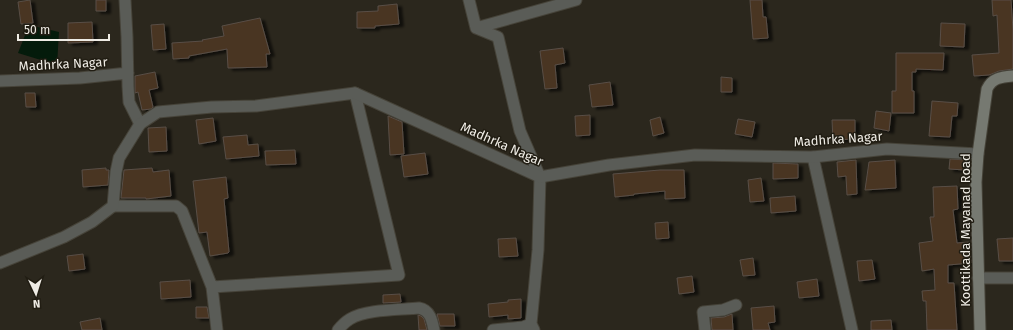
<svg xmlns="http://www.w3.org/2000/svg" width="1013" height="330" font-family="'Fira Sans',sans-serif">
  <defs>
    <filter id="shadow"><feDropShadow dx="4.5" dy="2.5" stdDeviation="1" flood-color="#0009"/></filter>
  </defs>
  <rect width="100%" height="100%" fill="#2b271d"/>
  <path fill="#041b0b" d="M29,25l30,7 -2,33 -39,-12z"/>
  <path fill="#4a3422" stroke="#584e46" filter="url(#shadow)" d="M30,0l3,23 -12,1 -3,-22z
    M96,0h10v11h-10z
    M750,0h12l1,17h3l2,21 -15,1z
    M992,0h19l2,30v39l-14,2 -10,4 -15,1 -2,-21 27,-2 -2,-38 -4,1z
    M397,4l2,20 -24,2v2h-18v-16l21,-1v-5z
    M260,18l10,36h-4l1,13 -39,1 -1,-19 -38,7v2l-16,1 -1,-16 31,-2 -1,-1 22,-4 -2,-10z
    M92,22l1,20 -25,1v-20z
    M941,23l24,1 -1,23 -24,-1z
    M164,24l2,25 -13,1 -2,-25z
    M563,48l2,15 -10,2 2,23 -12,1 -5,-38z
    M896,53h48l-1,17 -27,-1v3h-4v19h2v22h-22v-22h4z
    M155,72l3,16 -9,2 4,17 -2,2 -9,1 -4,-18 -3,1v-17z
    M721,77l11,1v14h-11z
    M610,82l3,23 -21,2 -3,-22z
    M25,93h10l1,14h-10z
    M932,101l26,2 -1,13h-5l-2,21 -21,-1z
    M876,111l15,2 -2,18 -15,-3z
    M590,115v20l-14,1 -1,-20z
    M388,116l14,6 2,32 -14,1z
    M660,117l4,16 -11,3 -3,-16z
    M213,118l3,23 -17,3 -3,-24z
    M738,119l17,3 -3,15 -17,-3z
    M832,120h23v19l-22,1z
    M166,127l1,24 -18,1 -1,-24z
    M247,135l1,10 10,-1 1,12 -33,3 -3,-22z
    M295,150l1,14 -30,1 -1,-14z
    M425,153l3,21 -24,3 -3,-21z
    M950,159l16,1 -1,10 -16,-1z
    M856,160l1,34 -10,1 -1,-19 -8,1 -1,-15z
    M895,160l1,28 -31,2 4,-28z
    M773,163l25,1v14l-25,1z
    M106,168v2h3l-1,15 -25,2 -1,-17z
    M152,168l1,4 16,-2 2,26 -25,3v-1h-25l3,-28z
    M660,170h24l1,28 -20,1v-8l-31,3v1l-19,2 -2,-23z
    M226,177l2,21 -4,1 5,53 -1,1 -18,3 -3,-24 -8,1 -6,-52z
    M761,178l3,23 -14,1 -2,-22z
    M957,186l1,23 -5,1 4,33 12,-1 2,21 -23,2v18h6l3,47h-30l-1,-29h-3l-1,-10 13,-1 -1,-21 -12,2 -3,-28 14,-2 -3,-24h4l-1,-30z
    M795,196l1,15 -25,2 -1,-15z
    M668,222l1,16 -13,1 -1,-16z
    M516,238l2,18 -19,1 -1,-18z
    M1013,238v23h-14l-2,-22z
    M83,254l2,15 -16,2 -2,-15z
    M753,258l2,17 -12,1 -3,-16z
    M872,260l3,19 -16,2 -2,-20z
    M692,276l2,16 -15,2 -2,-16z
    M817,279l2,17 -20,2 -2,-16z
    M190,280l1,17 -30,2 -1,-17z
    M400,294l1,8 -18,1v-8z
    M521,299v19l-13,1v-4l-19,2 -1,-13 20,-2v-2z
    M774,306l1,16 -7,1 2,7h-17l-2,-22z
    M196,307h11l2,11h-13z
    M437,314h17l1,12h-15z
    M732,314l1,16h-21l-1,-12 13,-1z
    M418,315l3,1 3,3 3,11h-8z
    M100,318l2,12h-20l-2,-8z
    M891,320l1,10h-21v-9z"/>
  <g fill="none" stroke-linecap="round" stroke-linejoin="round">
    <g stroke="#464339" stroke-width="13">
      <path id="minor" d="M125,0l2,37 1,49 1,16 11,22
        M469,0l7,28 22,9 22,94 20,46 -2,73 -7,74 3,6
        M476,28l100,-28
        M0,81l80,-3 48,-5
        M813,157l39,173
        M113,206h63l6,5 30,76 5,43
        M978,278h35
        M212,287l187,-12 -44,-182
        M338,330c4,-5 7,-8 12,-11 16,-10 50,-9 69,-11 11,2 13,12 15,22
        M493,330l30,-3 8,-3
        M705,330l-2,-18 20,-2 13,-5"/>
    </g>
    <g stroke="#464339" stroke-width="13">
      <path id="tertiary" d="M0,263l64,-26 28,-15 21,-16 3,-34 3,-14 21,-34 18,-12 54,-5 44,-1 99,-13 185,84 69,-12 86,-10 118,2 74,-8 91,5"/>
    </g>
    <g stroke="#464339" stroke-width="13">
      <path id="secondary" d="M980,330l-4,-148 2,-28 9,-65c5,-11 14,-12 26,-13"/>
    </g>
    <use href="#minor" stroke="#5a5c57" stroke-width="11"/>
    <use href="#tertiary" stroke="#5a5c57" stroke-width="11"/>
    <use href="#secondary" stroke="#767971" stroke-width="11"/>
  </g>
  <g text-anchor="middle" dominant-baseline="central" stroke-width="3" stroke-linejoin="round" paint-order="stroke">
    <g font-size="13" fill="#efece5" stroke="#211d13">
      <text transform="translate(63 64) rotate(-3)">Madhrka Nagar</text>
      <text transform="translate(838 139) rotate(-4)">Madhrka Nagar</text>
      <text transform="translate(502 144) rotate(24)">Madhrka Nagar</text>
      <text transform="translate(965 230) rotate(-90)">Koottikada Mayanad Road</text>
    </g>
  </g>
  <g transform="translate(36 294) rotate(176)" stroke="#211d13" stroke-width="3" paint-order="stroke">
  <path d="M0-3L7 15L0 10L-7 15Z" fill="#efece5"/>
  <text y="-6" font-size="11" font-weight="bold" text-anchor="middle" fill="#efece5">N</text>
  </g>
  <path d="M18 34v6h91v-6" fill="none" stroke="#efece5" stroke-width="2"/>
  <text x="24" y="34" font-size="12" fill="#efece5" stroke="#211d13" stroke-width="3" paint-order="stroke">50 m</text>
</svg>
